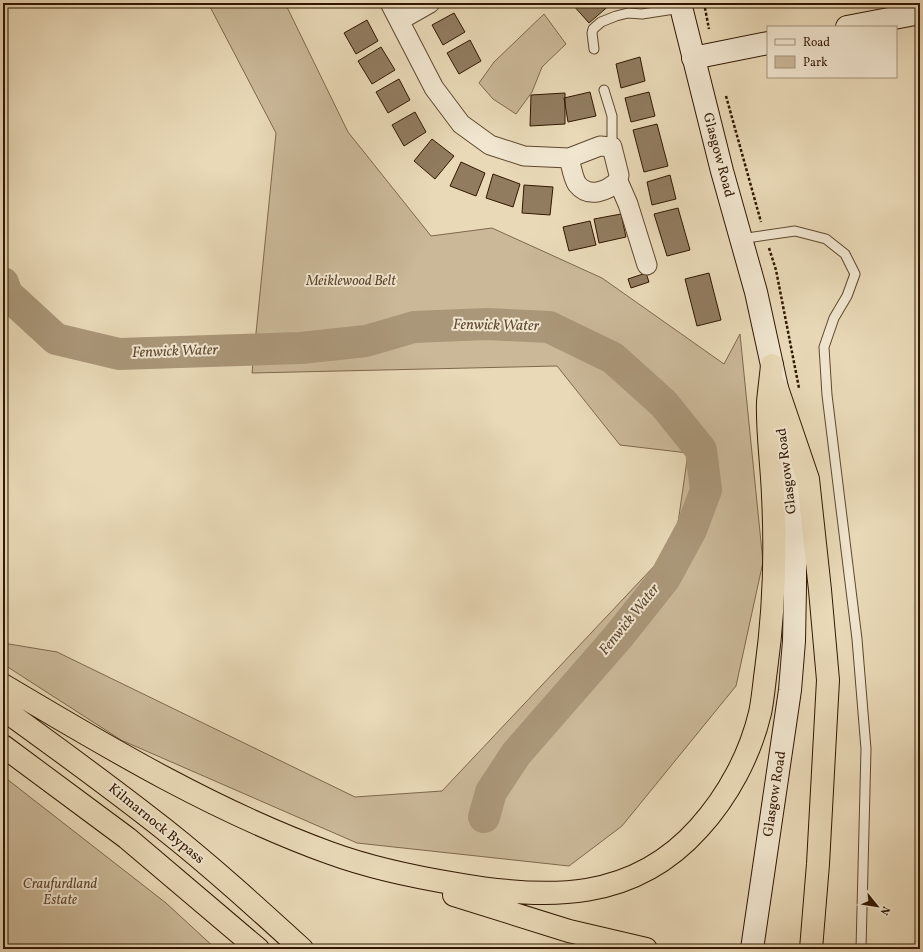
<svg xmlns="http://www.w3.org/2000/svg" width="923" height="952" font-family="Vollkorn,serif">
  <rect width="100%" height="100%" fill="#e9d9b7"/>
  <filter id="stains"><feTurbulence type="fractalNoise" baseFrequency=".005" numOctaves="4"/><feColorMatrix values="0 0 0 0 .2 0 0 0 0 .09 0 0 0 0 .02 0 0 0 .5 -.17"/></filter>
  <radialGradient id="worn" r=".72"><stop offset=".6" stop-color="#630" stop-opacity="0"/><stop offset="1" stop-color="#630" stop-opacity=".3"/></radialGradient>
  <path fill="#cab898" stroke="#7e684c" d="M208,3h77l63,129 83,104 61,-8 110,50 122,86 16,-30 23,228 -27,124 -114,140 -53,40 -212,-23 -236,-103 -118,-76v-21l54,9 298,145 87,-6 233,-247 13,-91 -68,-8 -63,-79 -305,7 24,-240z
    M544,14l22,30 -24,23 -10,25 -16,22 -23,-15 -14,-16 15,-21z
    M3,776l163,127 50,46h-213z"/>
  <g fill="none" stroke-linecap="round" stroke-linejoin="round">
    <path stroke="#aa9779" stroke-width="32" d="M3,283l4,11 49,45 63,15 182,-6 65,-7 48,-14 73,-3 62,3 64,31 51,46 37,46 5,40 -15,40 -26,48 -47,59 -102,117 -25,38 -7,25"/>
  </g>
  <path fill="#917c60" stroke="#311701" d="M575,3h37l-23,20 -16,-18z
    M454,13l11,19 -22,13 -11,-20z
    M367,20l11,21 -22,13 -12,-21z
    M470,40l11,21 -22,13 -12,-21z
    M381,47l14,23 -23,14 -14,-23z
    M640,57l5,24 -24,7 -5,-24z
    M399,79l11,21 -22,13 -12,-21z
    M590,92l6,24 -28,6 -4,-24z
    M649,92l6,24 -24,6 -6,-24z
    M565,93v31l-35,2 1,-31z
    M415,112l11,20 -22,14 -12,-21z
    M657,124l11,42 -24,6 -11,-42z
    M432,139l22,17 -19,23 -21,-18z
    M461,162l24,11 -9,23 -26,-10z
    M493,174l27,10 -7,23 -27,-9z
    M670,175l6,24 -24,6 -5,-23z
    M524,185l29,2 -3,28 -28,-2z
    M678,208l12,42 -23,6 -13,-42z
    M621,214l5,23 -27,6 -5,-24z
    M590,221l6,24 -27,6 -6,-24z
    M646,273l3,9 -18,6 -3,-9z
    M709,273l12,47 -24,6 -12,-47z"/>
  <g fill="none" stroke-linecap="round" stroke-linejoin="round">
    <g stroke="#5f482e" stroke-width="11">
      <path id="lane" d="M594,49l-2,-16 1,-4 8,-7 15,-6 12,-3 14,1 39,-6
        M604,90l8,26v31
        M740,239l55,-8 31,8 19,15 10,20 -8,22 -13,22 -10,29 3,48 30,244 9,110 -5,200"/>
    </g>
    <g stroke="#5f482e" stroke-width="21">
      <path id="street" d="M390,3l44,85 27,36 29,21 34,11 45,2 31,-12 12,1 7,28 -1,6c-11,10 -29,18 -41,3 -4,-6 -6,-19 -8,-26
        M400,20l30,-17
        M618,181l10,23 19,61"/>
    </g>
    <g stroke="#311701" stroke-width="24">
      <path id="secondary" d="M680,3l42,168 34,121 21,96 14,106 4,43v50l-1,54 -4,49 -38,259
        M847,27l73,-14
        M693,58l75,-15"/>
    </g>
    <g stroke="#311701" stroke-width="24">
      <path id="highway" d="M777,388l31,91 12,111 8,90 -10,184 -7,85
        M3,685c106,63 211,126 327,168 41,15 84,24 127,31 91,16 176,18 242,-56 29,-32 51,-73 61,-115 3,-14 4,-29 6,-43 8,-58 10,-116 7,-174 -1,-31 -6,-63 -5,-94 1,-12 3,-25 4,-37
        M3,709c54,39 109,79 161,120 48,38 93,79 138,120
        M3,746l124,92 131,111
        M454,895l115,36 77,18"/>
    </g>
    <path stroke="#311701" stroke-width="2.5" stroke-dasharray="3 2" stroke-linecap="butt" d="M704,3l5,26
      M726,96l35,126
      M769,248l7,22 23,118"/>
    <use href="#lane" stroke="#f1e6d0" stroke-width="9"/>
    <use href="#street" stroke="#f1e6d0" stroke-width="19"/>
    <use href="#secondary" stroke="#f1e6d0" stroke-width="22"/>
    <use href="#highway" stroke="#e9d9b7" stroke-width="22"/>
  </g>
  <g text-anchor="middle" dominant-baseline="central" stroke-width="4" stroke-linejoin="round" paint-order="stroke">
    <g font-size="14" fill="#311701" stroke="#f1e6d0">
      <text transform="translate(718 155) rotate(75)">Glasgow Road</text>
      <text transform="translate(787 471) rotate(-97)">Glasgow Road</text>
      <text transform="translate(775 794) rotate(-81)">Glasgow Road</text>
      <text transform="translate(156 824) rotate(39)">Kilmarnock Bypass</text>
    </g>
    <g font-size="14" font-style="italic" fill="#5f472e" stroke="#f1e6d0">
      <text x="351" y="281">Meiklewood Belt</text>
      <text x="60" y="884">Craufurdland<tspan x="60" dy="16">Estate</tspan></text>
    </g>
    <g font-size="15" font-style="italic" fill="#614a31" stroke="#f1e6d0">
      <text transform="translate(496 326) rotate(1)">Fenwick Water</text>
      <text transform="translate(175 352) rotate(-2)">Fenwick Water</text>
      <text transform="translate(630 620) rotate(-51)">Fenwick Water</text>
    </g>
  </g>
  <rect width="923" height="952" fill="none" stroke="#e9d9b7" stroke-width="16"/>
  <rect x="4" y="4" width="915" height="944" fill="none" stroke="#311701" stroke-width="2"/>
  <rect x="8" y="8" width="907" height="936" fill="none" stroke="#311701"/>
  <rect x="767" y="26" width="130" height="52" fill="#f1e6d0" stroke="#a4937d"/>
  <rect x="775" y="39" width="20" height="6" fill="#f1e6d0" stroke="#a4937d"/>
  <text x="803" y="46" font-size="12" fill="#311701">Road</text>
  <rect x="775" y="56" width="20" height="12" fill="#cab898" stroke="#a4937d"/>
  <text x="803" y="66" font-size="12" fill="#311701">Park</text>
  <g transform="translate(877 906) rotate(120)" stroke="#f1e6d0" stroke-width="3" paint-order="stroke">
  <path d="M0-3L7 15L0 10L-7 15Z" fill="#311701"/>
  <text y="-6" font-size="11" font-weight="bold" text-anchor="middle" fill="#311701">N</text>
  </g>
  <rect width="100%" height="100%" filter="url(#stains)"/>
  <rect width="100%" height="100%" fill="url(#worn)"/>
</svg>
